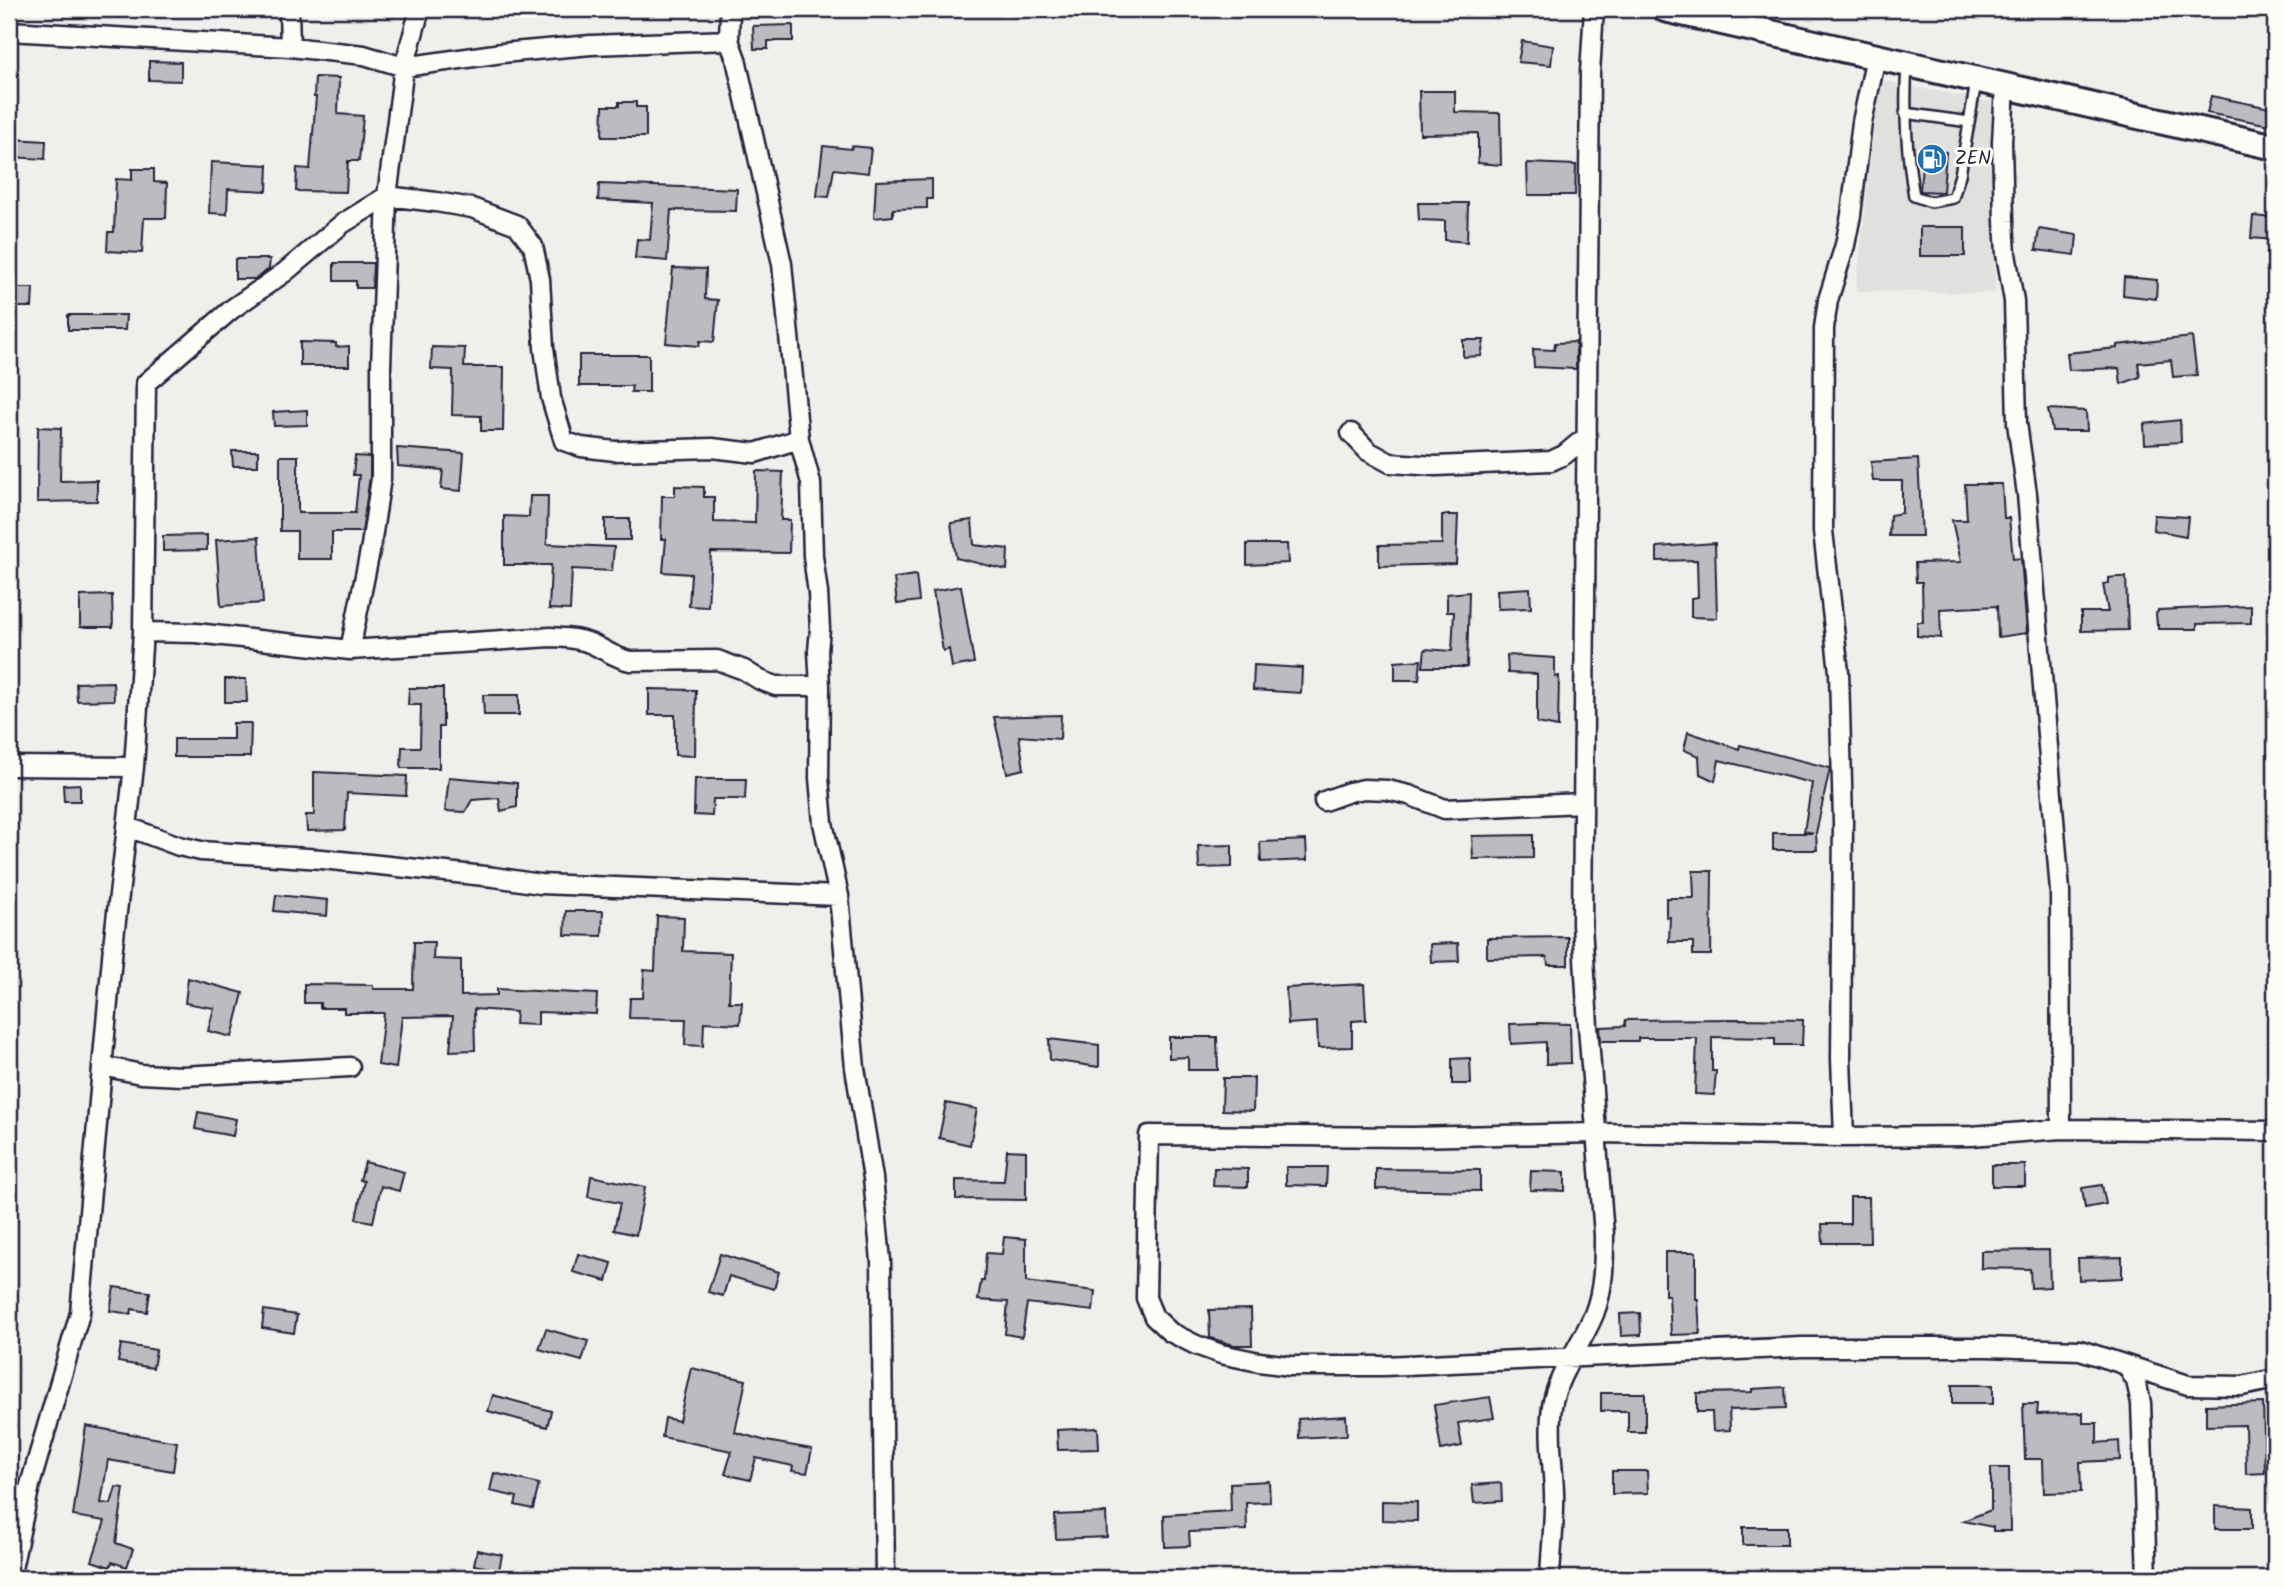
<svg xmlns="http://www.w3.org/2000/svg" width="2284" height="1587" font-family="Kalam,sans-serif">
  <rect width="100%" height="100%" fill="#f0efec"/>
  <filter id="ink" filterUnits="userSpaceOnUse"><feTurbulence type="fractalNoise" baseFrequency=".0143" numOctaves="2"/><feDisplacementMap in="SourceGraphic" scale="14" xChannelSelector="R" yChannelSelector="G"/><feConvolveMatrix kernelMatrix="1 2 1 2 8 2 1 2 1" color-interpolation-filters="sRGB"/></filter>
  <g filter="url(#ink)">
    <path fill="#e0e0df" d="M1879,80l112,22 4,191 -139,-2z"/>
    <path fill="#bcbcc0" stroke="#22223b" stroke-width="2" d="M793,25v16h-25v8h-14l-1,-23z
      M1522,41l31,5 -2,19 -33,-3z
      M149,61l32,1v19l-32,-1z
      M315,77l24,1 -1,36 25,2 -4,45h-11l-2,31 -50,-1 1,-23 13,1 6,-72h-2z
      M1419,91h36v21l45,1 1,52 -23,-2v-30l-58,1z
      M2211,96l64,13v17l-68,-13z
      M619,102h17v5h10v30h-44l1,-31h16z
      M11,139l35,2 -1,18 -35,-2z
      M823,146l28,3 1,-3 19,2 -3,25 -34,-4 -5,28 -12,-1z
      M1923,150l23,2 -3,40 -23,-1z
      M211,162l57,3 -1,26 -39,-2 -1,25 -18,-1z
      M1527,163l49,2 -1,30h-47z
      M132,169h22v13l13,1 -1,35h-22l-2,35 -35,-2 1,-19h6l2,-53 16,1z
      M932,179v20h-5v9l-34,1v7l-19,2 2,-37z
      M599,184l138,5 -1,22 -65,-1 -4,51 -32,-3 2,-19 13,1 3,-37 -55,-3z
      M1418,203h50l-1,39 -22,-2v-19l-26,-1z
      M2253,216l22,2v22l-24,-2z
      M1920,227h45v29h-45z
      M2039,229l38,6 -2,20 -39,-5z
      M235,259h35l-1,10 -14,10h-20z
      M334,263h39l-1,25h-16v-7h-22z
      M673,268l33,1 -1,30 13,1 -4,42 -14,-1 -1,5 -33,-3z
      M2124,277l33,3 -1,19 -33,-4z
      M9,288h24l-1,19h-23z
      M68,315h58l-1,15h-57z
      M2192,337l5,38 -24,2 -2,-17 -33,3 2,14 -19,7 -2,-16 -50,2 -2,-17 50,-5v-3z
      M1463,340h21l-3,16 -18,1z
      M300,342l36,1v4l13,-1v20h-49z
      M1576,342v27l-42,-2 -1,-18 21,1 1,-7z
      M432,347l33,1 -1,19h40l-1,64h-22v-15l-29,-1 1,-45 -22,-1z
      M579,355h70v37h-18l1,-6h-53z
      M2048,409l38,2 1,20h-35z
      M307,410v15l-33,1 -1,-14z
      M2180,420l1,22 -36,2 -1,-20z
      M38,427l23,1 -1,53 37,-1v21l-60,1z
      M397,448l67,5 -3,38 -20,-2 2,-19 -45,-4z
      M232,451h26v15h-25z
      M280,456h18v57h57l4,-38h-6l2,-19 15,1v20l-8,55h-30v27h-35v-28h-17z
      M1918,459l4,77h-33l1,-21 12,-2v-32h-29l-2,-19z
      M756,471l27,1 -2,48h9l-1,33 -78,-1 -3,55 -19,-1 2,-32 -28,-2 3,-33h-5l1,-43h13v-10l29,1v10h10v25l41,1z
      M1965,484h37l2,34h5l4,41 8,-1 6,75 -29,4 -1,-31 -57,3 1,29 -24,-2v-14h6l-1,-40h-6l-1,-19 46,-1 -9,-42h15z
      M530,496h18l-1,48 67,3 -2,24 -40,-2 -2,41 -21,-1 2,-44h-47v-49l25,1z
      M1442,515h16l-2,49 -77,2v-21l63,-1z
      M2154,515l34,2 -2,19 -33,-6z
      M605,519h25v21h-25z
      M972,520l2,25 34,4 -1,21 -51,-12 -5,-35z
      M207,535v15l-44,1v-15z
      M259,537l4,66 -42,3 -5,-66z
      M1715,543l2,75 -26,-1v-19l7,-1 -1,-37 -40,1v-14z
      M1247,544h40l1,19 -41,2z
      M916,575l3,26 -22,3 -3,-26z
      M2117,577h9l2,53 -47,1v-19h27l-5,-28 6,-1v-5z
      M961,586l13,77 -22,4 -3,-18 -6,2 -10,-60z
      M1530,588l1,20 -33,1 -1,-19z
      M1469,592l-2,75h-44l2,-18 27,2 2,-39h-7v-18z
      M112,595l1,32h-33v-31z
      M2251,606v17l-54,1v5h-39v-4h-1l-1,-12 2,-1v-2z
      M1507,655l48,3v19l4,-1 -1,51 -21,-4v-49l-29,-1z
      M1421,660l-2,20h-24v-18z
      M1254,665l48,3 -1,25 -48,-3z
      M225,679h21l1,23h-22z
      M113,682l1,18 -37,1 -1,-18z
      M409,688h34v39h-4v41h-38l1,-21h18l1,-42h-13z
      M649,689l47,1 -1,66 -20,-1v-40h-26z
      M483,695h36v20h-35z
      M1061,715l-1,24 -41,-3 5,33 -17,4 -13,-56z
      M233,723h18l-1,34h-76v-18h59z
      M1688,732l51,17 1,-4 90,23 -14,65 1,17h-44v-17h40l-9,-2 8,-48 -93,-23 -4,21 -15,-7 -1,-18 -15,-6z
      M314,772l93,4 -1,20 -59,-3 -2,37 -38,1 -1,-16h8z
      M449,777l68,6v24l-16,4 -2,-13 -27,2 -7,12 -20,-1z
      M695,779h51l-1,20h-32l-1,17 -18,-1z
      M80,784v17h-16l-1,-16z
      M1533,835v23l-60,1 -1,-23z
      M1306,840l1,20 -46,2 -1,-20z
      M1232,845v22l-33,1 -1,-22z
      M1693,871h19l-1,84h-18v-13h-24l1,-25h-4v-19h28z
      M276,895l52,5 -1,16 -53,-5z
      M566,911h37l-1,25 -37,-1z
      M657,916l27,1 -1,34 48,2 -2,49h13l-2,22 -36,-2 -1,24 -18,-1 1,-26 -57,-1 1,-20h13l1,-28 11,1z
      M1568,937v28h-20l-1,-8 -60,1v-20z
      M414,942h20l-1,17 28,1v36l36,-1v-6l100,5 -1,20 -58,-2v13l-23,-1 1,-12 -42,-3 1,41 -25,1 3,-35 -51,1 -6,51 -18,-3 6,-52h-40v-5h-24v-5h-16v-19l69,1v4h40z
      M1458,943l1,18 -28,1 -1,-18z
      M188,978l55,15 -11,44 -24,-6 6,-23 -29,-5z
      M1364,984l2,36 -14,1v26l-34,1 -1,-26 -29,2 -2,-36z
      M1736,1019l67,1 -1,25h-27v-7l-63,-1v34h4l-2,24 -19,-1 2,-56h-59v3h-37l-1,-14 25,-1v-6z
      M1539,1023l31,1 1,39 -25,1v-22l-35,2 -1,-20z
      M1169,1037h48l1,33h-30v-13l-19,1z
      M1049,1039l50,6v22l-49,-7z
      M1470,1058l1,26h-19v-25z
      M1223,1078h31l-1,33 -31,-1z
      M946,1103l31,6 -7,36 -31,-7z
      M198,1112l38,7 -3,17 -38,-7z
      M1007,1150l19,1v49l-70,-1v-19l48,1z
      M365,1162l39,10 -5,19 -18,-5 -8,36 -17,-3 8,-38 -4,-1z
      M1992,1165h33v21h-33z
      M1286,1167h41l-1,19 -40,-1z
      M1214,1168l34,1v18l-35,-1z
      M1376,1169l104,1v21l-104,-2z
      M1531,1171l34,1v19l-35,-1z
      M591,1176l54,11 -9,48 -22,-5 6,-27 -32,-6z
      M2102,1185l4,19 -21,4 -3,-20z
      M1850,1197h19l1,46h-47l-1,-19h28z
      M1004,1237l22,2v43l69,9 -2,20 -66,-8 -5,34 -17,-3 3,-32 -30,-2 3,-19h3l2,-28 16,1z
      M2049,1250l1,37 -19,1 -1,-19 -49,-1v-17z
      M1665,1252h31v47h2l2,35 -29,1 -2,-40h-4z
      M578,1254l34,9 -5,18 -34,-9z
      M720,1254l59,18 -5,17 -45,-13 -6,20 -15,-4z
      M2122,1257v21l-43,2 -1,-22z
      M114,1287l36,5 -3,20 -15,-3 -1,5 -21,-3z
      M1251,1309l1,36h-18l-24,-7 -1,-28z
      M264,1310l33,5 -3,18 -32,-5z
      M1640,1313l1,22 -20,1 -1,-22z
      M546,1329l42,12 -6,20 -43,-12z
      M121,1344l35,6 -3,18 -35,-6z
      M691,1368l55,12 -11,52 31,9 46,8 -5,24 -15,-2 1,-5 -37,-8 -6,22 -25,-6 7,-23 -70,-14 3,-19 14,3z
      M1952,1385h41v19h-41z
      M1785,1387l1,21 -57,2 1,20 -17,1 -1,-19h-15v-19l55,-1v-3z
      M1601,1393h44v39h-17v-21h-27z
      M493,1395l58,16 -4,16 -59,-16z
      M1490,1397l4,21 -36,5 4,23 -21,4 -7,-45z
      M2263,1403l2,70 -19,1 -1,-49 -39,1v-21z
      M2023,1404h15l-1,10 46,-1v10h14v20l22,-2 1,19 -40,2 1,30 -37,1 -1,-34h-18z
      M1346,1416l1,19 -48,3 -1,-19z
      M86,1426l91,16 -4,29 -65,-11 -7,43 10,1 5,-17 8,1 -8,55 17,6 -6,18 -15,-5 -2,5 -18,-6 13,-40 -32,-5z
      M1098,1428l1,21 -41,1 -1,-20z
      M1991,1468h18l1,63h-17v-4l-30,-6 28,-11z
      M1612,1471h35l1,22 -36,1z
      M494,1473l45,11 -6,25 -18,-4 2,-8 -27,-6z
      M1269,1481l1,21 -24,1 1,27 -58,2 1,14 -25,1 -1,-32 67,-4 -1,-28z
      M1501,1483l1,18 -28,2 -2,-18z
      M1382,1501l35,1v19l-35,-1z
      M2215,1506l37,2v21h-37z
      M1106,1513l1,24 -51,2 -1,-24z
      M1743,1527h44v18h-44z
      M477,1550l25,5 -3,15 -25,-5z"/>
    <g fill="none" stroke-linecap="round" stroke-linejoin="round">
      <g stroke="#22223b" stroke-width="14">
        <path id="lane" d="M1907,65c-3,45 -1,86 7,131l17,6 22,-4 7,-23 16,-93
          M1905,113l64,9"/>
      </g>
      <g stroke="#22223b" stroke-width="23">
        <path id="street" d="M289,9l1,38
          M730,9l-1,31 7,19 46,205 17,175 12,44 2,73 5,37 2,36 -2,22 2,35 -1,92 4,45 16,73 16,172 18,110 8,83 4,317
          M9,31l281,16 74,8 40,12 98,-14 89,-8 138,-5
          M2005,85l-3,57 2,79 2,33 8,47 3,122 10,71 33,397 1,238
          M1351,433l17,18 22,12 46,3 115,-5 13,-6 23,-19
          M143,632l53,1 154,17 201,-13c14,1 28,1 41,7 13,6 24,14 38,17l87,-1 27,10 16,10 16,6h44
          M350,650l21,-104 10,-68v-111l6,-171 17,-129 16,-58
          M9,766l125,1
          M1324,801l25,-9 15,-3 23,1 22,5 36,14 137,-6
          M128,827l51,19 22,5 121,8 172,18 46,7 299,12
          M102,1066l39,8 41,2 168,-9
          M2275,1131l-214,-2 -90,7 -127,1 -248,-4 -184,4 -263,-2 -3,163 8,19 16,15 26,13 25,9 38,8 31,4h94l418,-19h185l93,3 108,35 54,1 33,-7
          M1844,1137l-3,-78 2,-238 -4,-149 -16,-141 1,-203 4,-28 17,-55 6,-30 11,-93 14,-65
          M2128,1368l8,13 5,22 6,175
          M10,1578l20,-93 50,-172 33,-367 21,-179 9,-135 3,-249 86,-74 53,-37 57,-48 45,-28 49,6 36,6 45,17 16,21 7,33 4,69 7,50 13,43 17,6 34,4 97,-3 43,5 44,-14
          M1550,1578c1,-28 5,-57 4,-86 -1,-28 -6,-57 -2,-86 6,-34 29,-60 42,-92 10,-25 10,-53 10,-79l-16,-209 -6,-102 8,-851 4,-64"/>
      </g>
      <g stroke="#22223b" stroke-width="30">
        <path id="secondary" d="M1665,9l610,138"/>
      </g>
      <use href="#lane" stroke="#fdfcf7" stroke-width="9"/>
      <use href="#street" stroke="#fdfcf7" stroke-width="18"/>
      <use href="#secondary" stroke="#fdfcf7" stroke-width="24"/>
    </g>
  </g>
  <defs>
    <g id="fuel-disc" transform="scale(1.575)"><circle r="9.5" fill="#1f6fb2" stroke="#fdfcf7"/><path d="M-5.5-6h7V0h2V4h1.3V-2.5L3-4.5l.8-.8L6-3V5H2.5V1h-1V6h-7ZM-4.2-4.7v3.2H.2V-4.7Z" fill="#fff"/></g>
  </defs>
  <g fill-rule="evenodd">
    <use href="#fuel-disc" x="1932" y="159"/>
  </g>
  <g text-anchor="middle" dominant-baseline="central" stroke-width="6" stroke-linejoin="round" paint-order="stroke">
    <g font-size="19" fill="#22223b" stroke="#fdfcf7" text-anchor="start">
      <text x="1955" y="159">ZEN</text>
    </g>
  </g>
  <rect width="2284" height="1587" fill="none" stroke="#fdfcf7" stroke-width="35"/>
  <rect x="18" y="18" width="2249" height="1552" fill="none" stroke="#22223b" stroke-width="2.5" filter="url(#ink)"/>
</svg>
